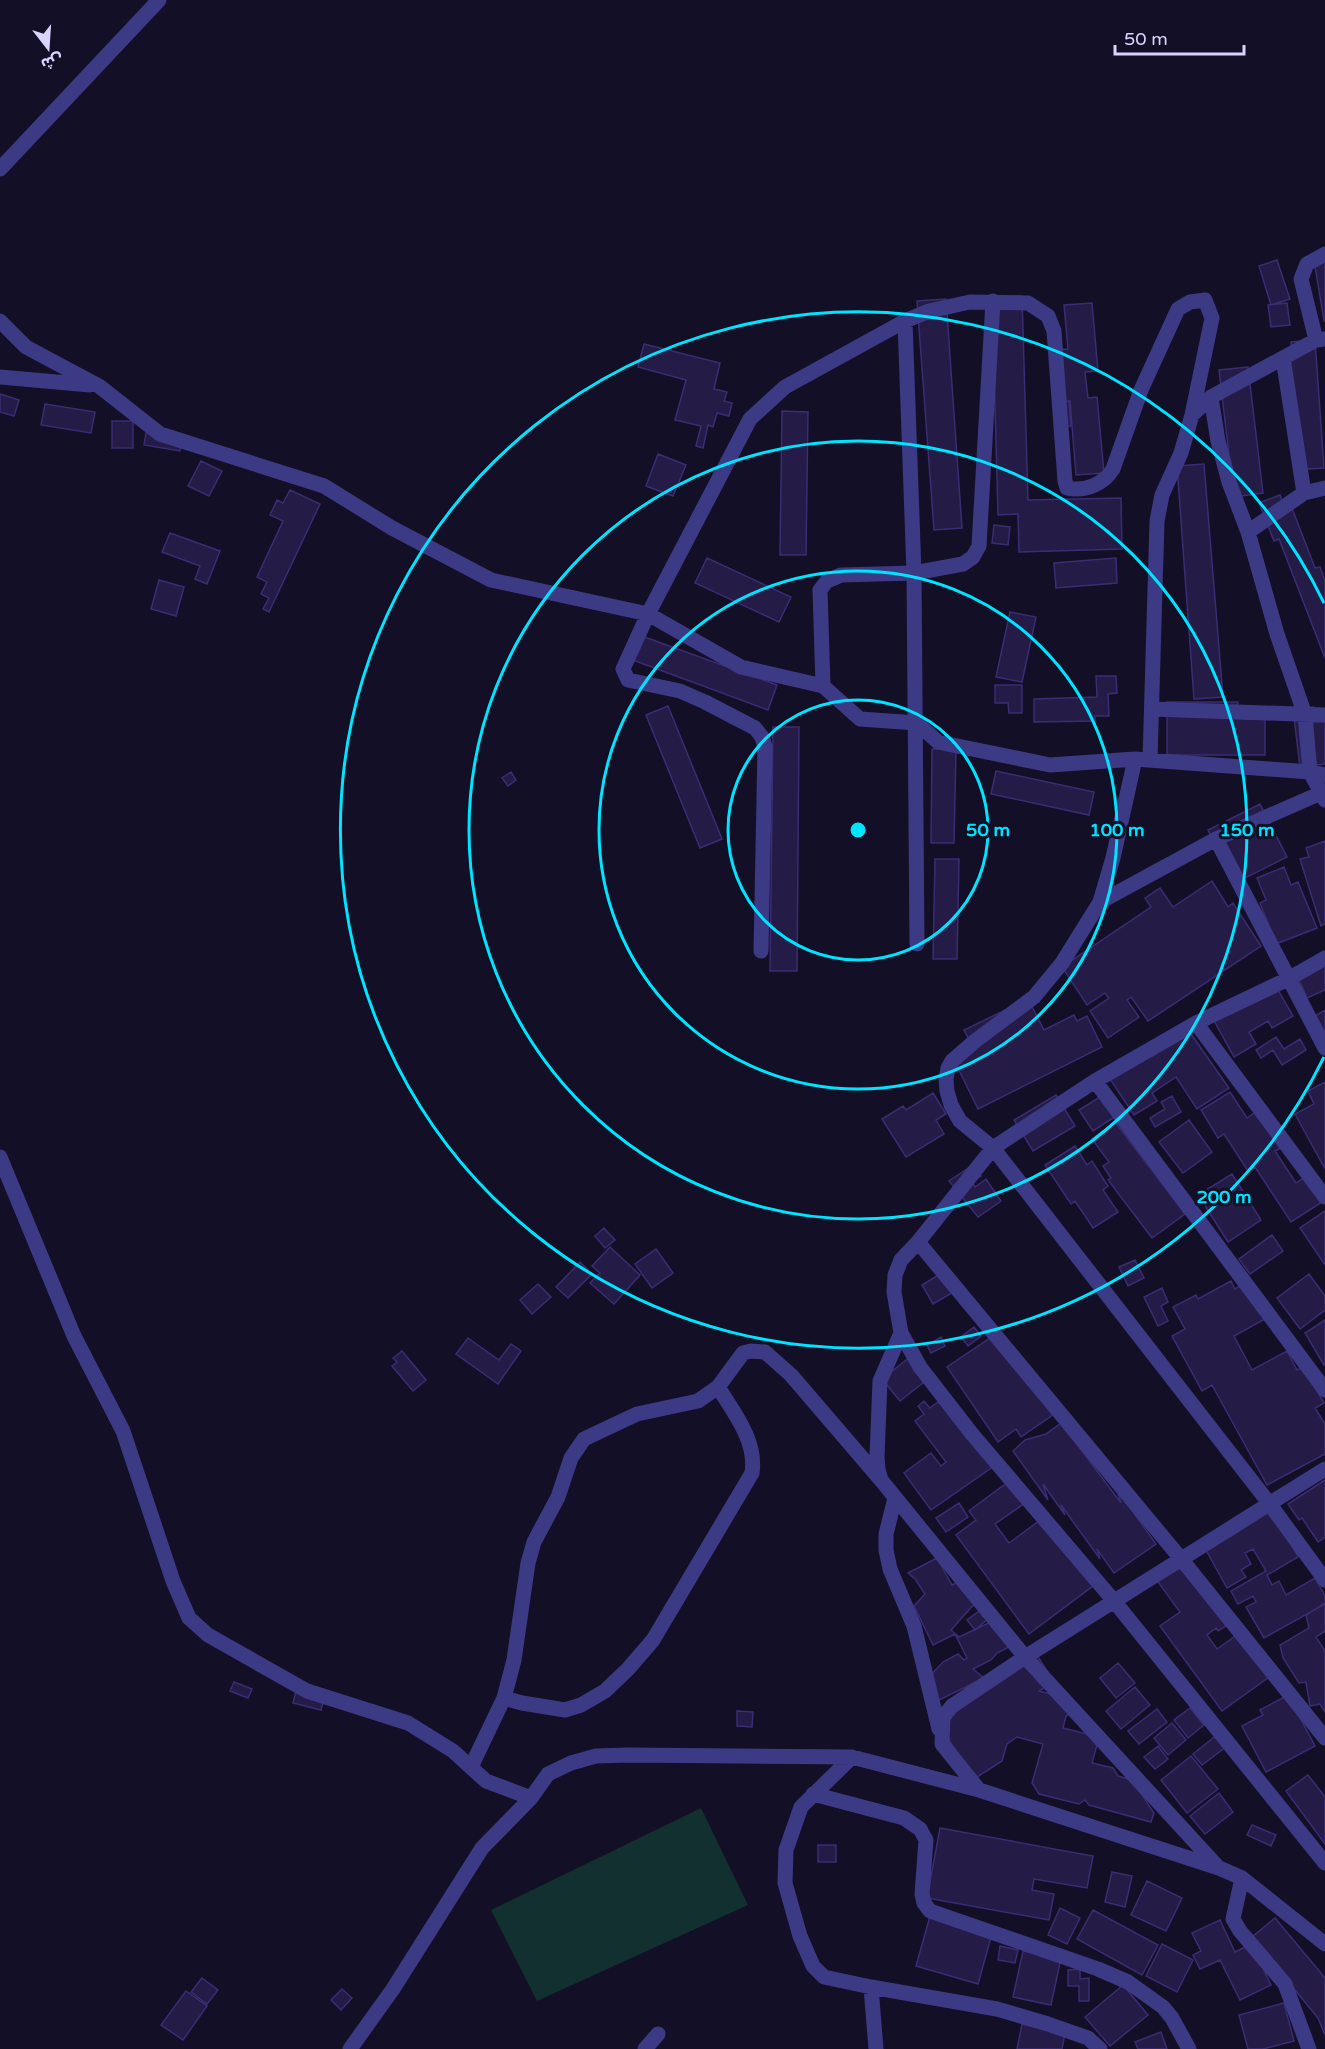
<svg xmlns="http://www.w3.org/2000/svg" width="1325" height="2049" font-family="'Varela Round','Noto Sans Arabic',sans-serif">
  <rect width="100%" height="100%" fill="#130f26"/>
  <path fill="#12302f" d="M701,1808l47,97 -211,96 -46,-91z"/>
  <path fill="#241b47" stroke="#3b2d73" stroke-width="1.5" d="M1325,252v69h-1l-11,-67z
    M1277,260l13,39 -19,6 -12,-39z
    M1022,296l6,204 93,-2 1,51 -103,3 -1,-38 -20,1 -6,-218z
    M946,299l16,229 -28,2 -17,-229z
    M1092,303l6,68 -13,1 3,26 9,-1 7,76 -28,2 -6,-74 -9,1 -5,-52 12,-1 -4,-44z
    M1287,303l3,22 -19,2 -3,-22z
    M1315,340l9,128 -30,2 -7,-117h5l-1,-11z
    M644,344l76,19 -6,26 13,3 -3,9 8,2 -3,13 -12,-3 -4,14 -5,-2 -5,23 -7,-2 5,-20 -26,-6 11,-40 -48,-13z
    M1248,367l15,126 -29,4 -15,-127z
    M0,394l19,6 -5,16 -14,-4z
    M1069,401l2,25h-10l-2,-23z
    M45,404l50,8 -4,21 -50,-8z
    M782,411l26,1 -2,143h-26z
    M112,421h21v27h-21z
    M146,433l36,7 -2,11 -36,-6z
    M658,454l28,11 -13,31 -27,-10z
    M201,461l21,10 -13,25 -21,-10z
    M1204,464l19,233 -29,2 -17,-233z
    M290,490l30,14 -51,108 -6,-3 6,-11 -8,-4 6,-12 -10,-5 26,-56 -13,-6 7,-15 6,3z
    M1280,495l4,10 6,-2 25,65 5,-1 5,14v77l-46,-119 -5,2 -15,-38z
    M994,525l16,2 -2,18 -16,-2z
    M170,533l50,18 -13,33 -12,-5 5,-13 -38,-14z
    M707,558l84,39 -12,25 -84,-39z
    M1116,558l1,25 -61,5 -2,-25z
    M159,580l25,7 -8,29 -25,-7z
    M1010,612l26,5 -14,65 -26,-5z
    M639,635l138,50 -9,25 -138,-51z
    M1096,676h20l1,17 -9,1 1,22h-14v5l-61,1v-23l63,-2z
    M995,685h27v28h-13l-1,-10h-13z
    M1167,702h71v5h27v48h-98z
    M668,706l54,133 -22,9 -54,-133z
    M1314,707l1,8 10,-1v50l-25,3 -7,-58z
    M773,727h26l-2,244h-27z
    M932,749h24l-2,94h-23z
    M996,771l98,21 -5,23 -98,-21z
    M511,772l5,8 -8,6 -6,-8z
    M1260,804l27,53 -52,26 -27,-53z
    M1325,841v83l-4,2 -21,-67 9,-2 -3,-9z
    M935,859h24l-2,100h-24z
    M1284,867l7,18 7,-3 19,46 -41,16 -16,-41 6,-3 -9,-22z
    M1212,881l16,26 5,-4 28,43 -113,75 -17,-24 -4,3 12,17 -31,21 -18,-27 19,-13 -4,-5 -18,12 -25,-38 89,-60 -6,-9 15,-10 13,19z
    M1325,954v36l-18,8 -13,-30z
    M1274,983l19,33 -21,12 -4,-7 -19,11 7,12 -22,13 -22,-40z
    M1028,999l16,31 30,-15 3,6 10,-5 15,31 -124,62 -25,-51 20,-10 -9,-18z
    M1325,1010v24l-10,-18z
    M1189,1031l40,57 -32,21 -21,-32 -24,16 5,8 -23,14 -24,-36z
    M1276,1037l8,12 16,-10 6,11 -24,15 -9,-15 -12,8 -5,-8z
    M1325,1082v87l-30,-55 19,-10 -6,-13z
    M1230,1092l17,26 10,-7 24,37 -6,3 21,32 9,-6 17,25 -31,20 -36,-55 -7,4 -24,-37 -6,4 -17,-28z
    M933,1093l13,21 -10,6 8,14 -38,23 -24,-38 21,-13 3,4z
    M1056,1095l19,31 -42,25 -19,-31z
    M1103,1095l13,21 -23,15 -14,-21z
    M1172,1096l9,16 -26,15 -5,-9 15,-9 -4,-7z
    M1189,1120l23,32 -29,21 -24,-31z
    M1115,1122l70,92 -33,24 -44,-58 3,-2 -8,-12 6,-4 -17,-23z
    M1075,1146l12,19 5,-4 16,25 -5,4 15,22 -25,16 -18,-27 -4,3 -26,-39z
    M973,1165l8,11 -9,6 3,5 11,-8 15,22 -23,16 -29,-36z
    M1232,1174l29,46 -33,22 -30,-47z
    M1325,1211v54l-25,-37z
    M604,1228l11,12 -10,8 -10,-12z
    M1272,1235l11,16 -33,23 -11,-15z
    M610,1247l30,28 -26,29 -24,-21 10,-10 -8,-7z
    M656,1249l17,24 -21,15 -17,-24z
    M1135,1260l9,18 -16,8 -9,-19z
    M580,1262l12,12 -24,24 -12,-11z
    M945,1271l12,19 -24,14 -11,-19z
    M1309,1274l16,22v14l-25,19 -23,-31z
    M1231,1281l4,8 10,-6 20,36 -31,17 18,34 35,-19 10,19 6,-3 21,36 -9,5 10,16v30l-58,31 -55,-100 -10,6 -30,-55 13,-7 -12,-22 23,-12 2,4z
    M538,1284l13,13 -19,17 -12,-14z
    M1162,1288l6,14 -7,4 7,15 -10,5 -14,-29z
    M1325,1320v44l-1,1 -19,-32z
    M974,1327l7,9 -13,10 -7,-9z
    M996,1334l61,78 -36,25 -5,-8 -18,13 -51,-75z
    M941,1337l4,9 -14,7 -4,-8z
    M468,1338l31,22 12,-16 10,7 -23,33 -42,-30z
    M402,1351l24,29 -13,11 -21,-25 5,-4 -4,-4z
    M910,1357l18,22 -28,22 -18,-22z
    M943,1398l51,68 -63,44 -27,-37 27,-20 10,13 5,-4 -31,-41 9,-7 -6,-8 6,-5 6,7z
    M1061,1423l60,80 -5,-15 40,56 -42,29 -17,-24 3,10 -39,-54 4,10 -22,-31 5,16 -35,-49 12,-11 21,-6z
    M1012,1479l16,22 -33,23 14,19 34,-25 50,68 -64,48 -73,-99 20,-15 -7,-9z
    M1325,1480v57l-7,5 -16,-24 -3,2 -11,-16z
    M959,1503l9,14 -22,15 -10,-14z
    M1269,1505l29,52 -31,18 5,10 7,-4 7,14 29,-17 10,18v8l-61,34 -18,-31 10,-5 -3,-6 -15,8 -7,-13 35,-20 -13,-22 -8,4 6,11 -10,6 5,7 -19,11 -25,-45z
    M1177,1557l50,68 -9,6 -2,-3 -9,7 10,14 21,-15 31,43 -47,34 -62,-85 20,-14 -27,-37z
    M937,1558l15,27 12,-6 11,24 -24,27 8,7 36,-17 14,27 -12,6 -6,7 -18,9 11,9 -45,22 -11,-22 15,-16 15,-8 6,6 3,-2 -12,-24 -22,11 -19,-39 11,-12 -10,-15 -7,-6z
    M1325,1603v28l-9,6 9,14v61l-5,-8 -10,2 -4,-24 -7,1 -16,-25 -3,-13 29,-17 -3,-13z
    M982,1609l7,9 -14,12 -8,-10z
    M1031,1646l23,36 -15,9 27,7 8,13 -8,5 -3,12 36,9 -7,26 21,5 5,8 14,4 22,33 -3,9 -62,-17 -4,-5 -6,4 -40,-10 -7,-11 11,-39 -26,-7 -10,7 -5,17 -28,18 -29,-45v-22z
    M1118,1663l17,20 -19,15 -16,-20z
    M234,1682l18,7 -4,9 -18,-7z
    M1135,1687l15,18 -29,24 -15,-18z
    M296,1691l28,7 -3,12 -28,-7z
    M1288,1695l27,51 -49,26 -24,-46 21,-11 -3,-5z
    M1190,1708l14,17 -16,13 -14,-18z
    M1157,1709l10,13 -28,22 -11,-13z
    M737,1711l16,1 -1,15 -15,-1z
    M1172,1723l14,17 -18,15 -14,-17z
    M1218,1734l9,12 -25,19 -9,-11z
    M1158,1746l10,13 -13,10 -11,-12z
    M1191,1756l27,33 -31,24 -26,-33z
    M1308,1775l17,22v47l-39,-53z
    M1219,1793l14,19 -28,22 -15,-18z
    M1252,1825l24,10 -5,11 -24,-11z
    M940,1828l153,28 -6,32 -53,-9 -2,11 22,4 -5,26 -122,-22z
    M818,1845h18v17h-18z
    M1112,1872l20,4 -7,31 -20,-5z
    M1147,1881l35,17 -16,33 -35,-16z
    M1060,1908l20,10 -13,26 -19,-9z
    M1093,1910l65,35 -16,30 -65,-36z
    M930,1916l62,18 -14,50 -62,-18z
    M1275,1918l50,60v57l-7,-17 -65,-79 -1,-2z
    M1220,1920l15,32 16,-8 20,41 -31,15 -20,-40 -20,9 -7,-14 8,-4 -9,-18z
    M1162,1944l31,16 -16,32 -31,-16z
    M1000,1946l18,4 -3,13 -17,-3z
    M1023,1951l38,7 -10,47 -38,-8z
    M1080,1969v10l9,-1v23h-10v-15h-11v-16z
    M202,1978l16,12 -11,14 -16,-12z
    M1123,1985l25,30 -38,31 -25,-29z
    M342,1989l10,9 -11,12 -10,-10z
    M186,1991l21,15 -24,34 -22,-15z
    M1284,2003l10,38 -31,8h-15l-9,-34z
    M1022,2024l43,9 -3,16h-45z
    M1161,2032l6,17h-29l-3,-7z"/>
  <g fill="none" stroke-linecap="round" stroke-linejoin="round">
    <path stroke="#3d3a85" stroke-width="15" d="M0,169l159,-169
      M0,321l26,26 73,39 61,48 164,52 68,42 99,52 157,34 93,53 82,19 37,33 57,4 21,19 112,23 85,-6 175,13 15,3
      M905,321l9,252 3,371
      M1316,340l-15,-61 6,-15 18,-10
      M1283,358l21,135
      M0,377l90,8
      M1211,397l7,44 11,41 19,50
      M1325,488l-21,5 -56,39 29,102 28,81 5,57 15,28
      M823,686l-3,-96 7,-9 14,-6 73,-2 49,-9 10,-7 6,-11 14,-245
      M1152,709l173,6
      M1135,759l-22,99 -13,44 -38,61 -28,34 -59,44 -23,20 -4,7 -2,11 1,12 4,14 9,16 33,27 276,355 56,77
      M1150,760l7,-239 5,-26 19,-42 11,-38 19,-18 105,-57 9,-1
      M1216,839l109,209
      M1100,902l116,-63 105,-46
      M761,951l4,-204 -3,-10 -7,-9 -50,-26 -25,-11 -52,-11 -5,-11 25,-55 102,-195 35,-32 120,-66 24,-10 41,-9 58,1 20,13 6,15 11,150 2,7c18,4 37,-4 46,-19l28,-79 37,-81 12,-7 15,-2 7,18 -20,97
      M1325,958l-35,20 -94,45 -101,58 -102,67 -75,94 -17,18 -6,15 -1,17 7,41 19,34 52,67 142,167 211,262
      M1196,1023l129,174
      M1095,1081l230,309
      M0,1157l74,179 49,95 50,150 16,37 19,17 99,56 101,32 45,28 33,30 45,17
      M918,1242l264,318 143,178
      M901,1333l-21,48 -3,76 1,12 3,11 144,177 192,209
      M895,1498l-9,36v16l4,19 24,57 25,103
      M504,1698l18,5 43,7 16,-5 24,-14 23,-22 25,-29 99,-167c5,-32 -18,-60 -34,-86
      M852,1757l-51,50 -15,43 -1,33 15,53 13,30 11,11 47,10 126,22 51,15 40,14 12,11
      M471,1767l33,-69 10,-38 14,-97 6,-21 24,-45 13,-39 13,-19 53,-25 61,-13 20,-14 25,-34 8,-2 14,1 26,23 90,105
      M979,1790l-37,-46 1,-27 9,-11 73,-49 300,-188
      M813,1794l91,24 16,11 6,11 -4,54 2,9 6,8 168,58 30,13 35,25 9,11 17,31
      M1242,1878l-9,41 7,12 45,53 24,65
      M871,1987l5,62
      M350,2049l43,-60 89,-141 49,-50 17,-24 23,-11 25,-7 32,-1 224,2 127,33 240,78 23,10 83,66
      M645,2049l13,-15"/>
  </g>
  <g fill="none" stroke="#00e5ff" stroke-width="3">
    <circle cx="858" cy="830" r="130"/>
    <circle cx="858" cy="830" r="259"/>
    <circle cx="858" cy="830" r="389"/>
    <path d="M1324 1057A518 518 0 1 1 1324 603"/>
  </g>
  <circle cx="858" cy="830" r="9" fill="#00e5ff" stroke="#130f26" stroke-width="3"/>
  <g font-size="18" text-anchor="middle" font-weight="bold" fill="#00e5ff" stroke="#130f26" stroke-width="6" stroke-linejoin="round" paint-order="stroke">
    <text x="988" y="836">50 m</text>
    <text x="1117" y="836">100 m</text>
    <text x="1247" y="836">150 m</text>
    <text x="1224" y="1203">200 m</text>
  </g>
  <g transform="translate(48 48) rotate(163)" stroke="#130f26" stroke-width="4.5" paint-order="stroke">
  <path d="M0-4.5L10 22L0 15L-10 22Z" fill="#d9d4ff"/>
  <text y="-9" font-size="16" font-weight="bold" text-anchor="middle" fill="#d9d4ff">ش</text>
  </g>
  <path d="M1115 45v9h129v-9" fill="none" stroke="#d9d4ff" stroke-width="3"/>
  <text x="1124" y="45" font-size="18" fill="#d9d4ff" stroke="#130f26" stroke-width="4.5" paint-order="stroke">50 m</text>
</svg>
